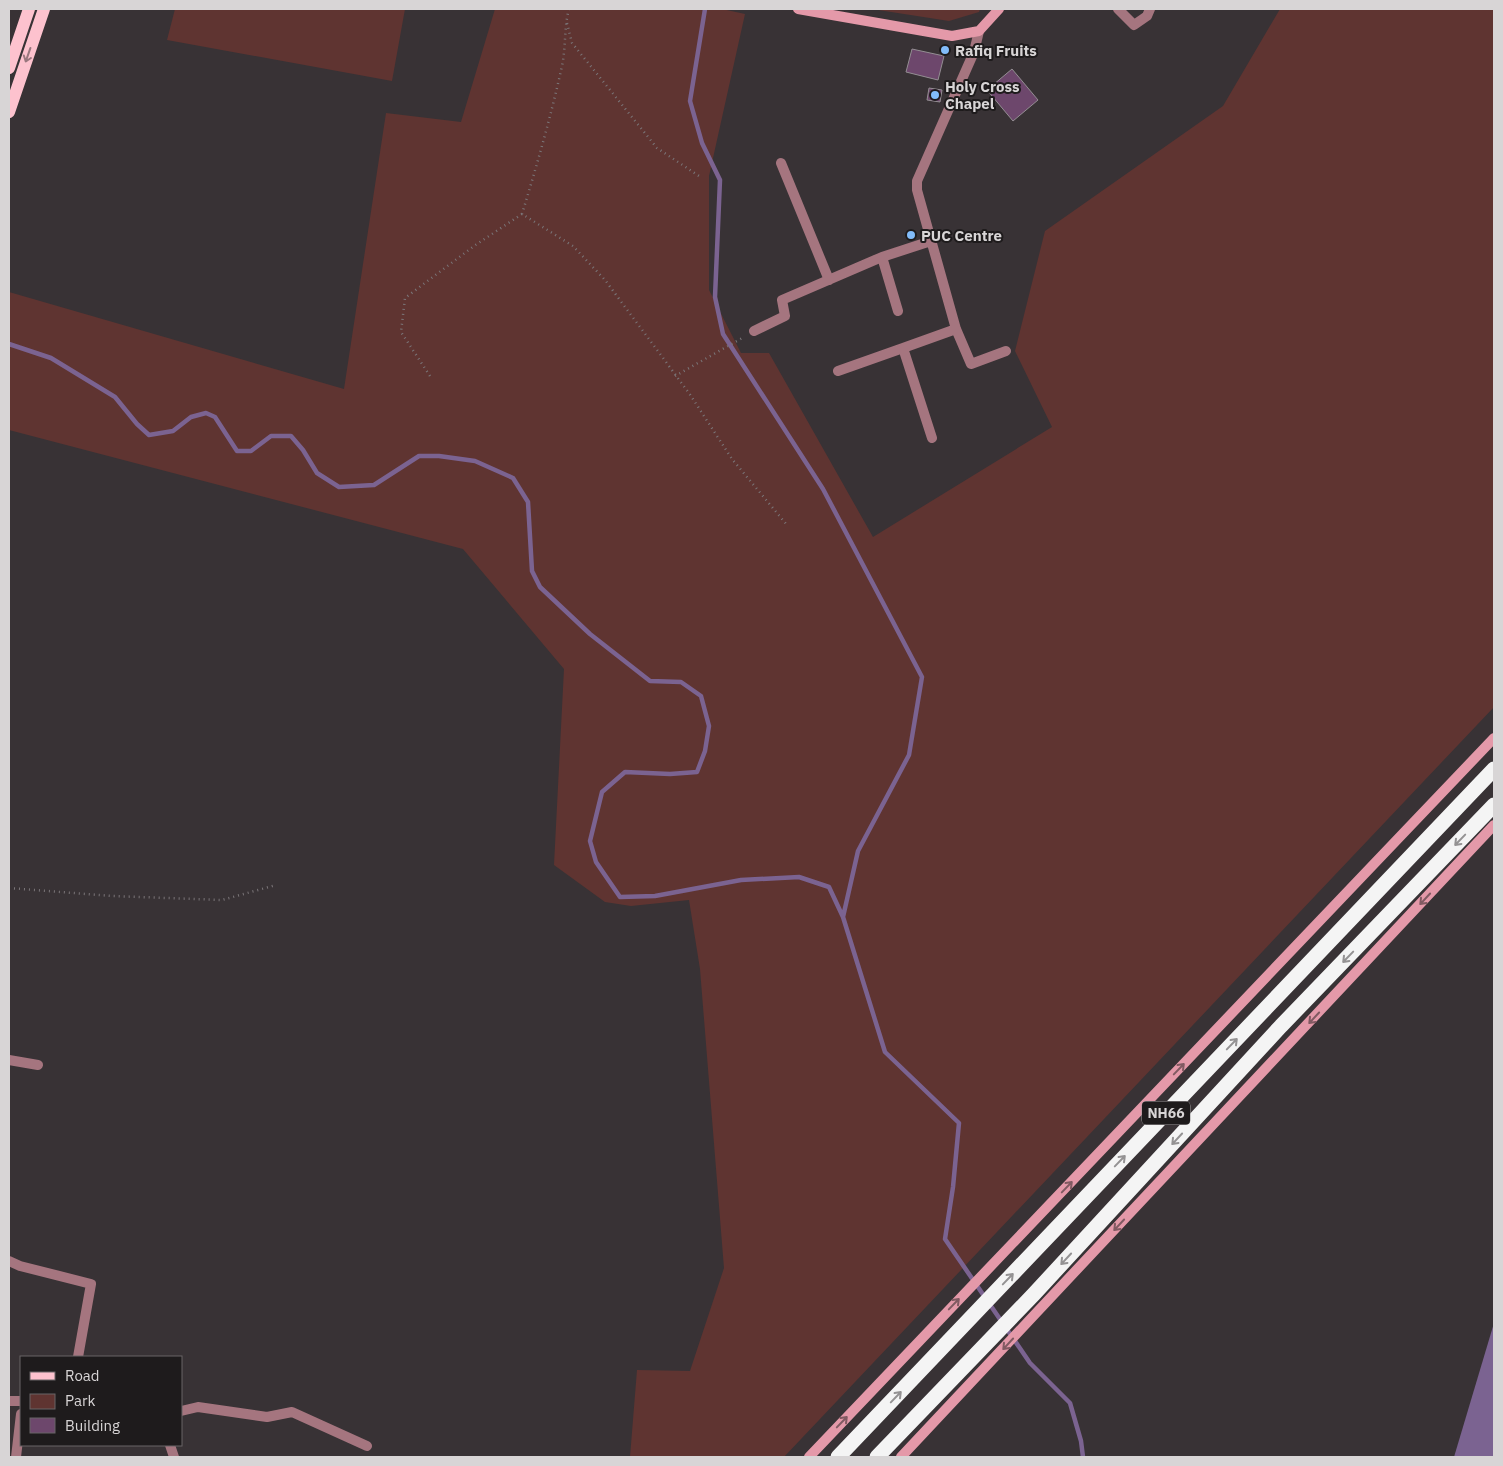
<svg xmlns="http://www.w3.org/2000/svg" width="1503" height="1466" font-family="'IBM Plex Sans',sans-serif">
  <rect width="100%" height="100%" fill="#383235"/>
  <path fill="#5f3431" d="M175,9h230l-13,72 -225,-41z
    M495,9h227l23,5 -36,162v114l32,63h28l104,184 179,-110 -37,-76 30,-120 178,-125 57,-97h214v698l-710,750h-154l7,-87 53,1 34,-103 -24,-299 -11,-69 -58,6 -26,-4 -51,-37 10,-196 -101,-120 -454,-119v-138l335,97 42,-276 75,9z
    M872,9h108l-1,3 -30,9z"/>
  <path fill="#7b6391" d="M1494,1323v134h-40z"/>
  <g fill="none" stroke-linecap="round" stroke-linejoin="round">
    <path stroke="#7b6391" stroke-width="4.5" d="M705,9l-15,92 12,42 18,37 -5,117 8,37 100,155 99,188 -13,78 -51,96 -15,66
      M9,344l42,14 64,39 22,27 12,11 24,-4 18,-14 15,-4 9,4 22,34h14l20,-15h20l12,14 14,23 22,14 35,-2 45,-29h20l36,5 38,17 15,24 4,69 8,16 50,47 60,47 31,1 20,14 8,30 -4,25 -8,21 -27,2 -45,-2 -23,20 -12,49 6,21 24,35 35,-1 86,-16 58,-3 30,10 14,30 42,135 74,71 -6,64 -8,52 85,124 40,40 11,38 2,16"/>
  </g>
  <path fill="#6d476c" stroke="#948e93" d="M912,49l32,7 -6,24 -32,-8z
    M1012,69l26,31 -25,21 -26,-31z
    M929,88l13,2 -2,12 -13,-2z"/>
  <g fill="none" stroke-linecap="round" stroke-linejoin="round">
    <path stroke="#7b7679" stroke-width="2.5" stroke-dasharray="1 4" stroke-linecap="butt" d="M569,9c-5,18 -3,38 -7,57 -11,50 -25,99 -40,148l51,32 32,34 84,113 43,66 55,66
      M567,23l5,20 85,105 45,30
      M430,376l-29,-44 4,-34 69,-52 48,-32
      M675,376l69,-39
      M9,888l103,8 110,4 54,-15"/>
    <path stroke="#a5757f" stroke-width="10" d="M1118,9l16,16 13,-9 3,-7
      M979,31l-5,21 -57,129v9l39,139 15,35 35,-13
      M781,163l48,117
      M882,257l16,54
      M754,331l31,-15 -3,-16 100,-43 49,-16
      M838,371l65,-23
      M932,438l-29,-90 53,-19
      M9,1060l29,5
      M9,1261l11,5 71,18 -13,73
      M9,1401h12
      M181,1411l17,-4 69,10 25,-5 75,34
      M170,1445l4,12
      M16,1457l5,-43"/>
    <path stroke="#e499a9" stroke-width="10" d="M798,9l154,27 27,-5 20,-22
      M809,1457l685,-719
      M901,1457l593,-632"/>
    <path stroke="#fdc2ce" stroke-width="12" d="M9,68l20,-59
      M9,112l35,-103"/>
    <path stroke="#f4f4f4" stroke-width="15" d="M838,1457l656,-688
      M877,1457l157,-163 247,-268 213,-221"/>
  </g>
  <defs><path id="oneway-shaft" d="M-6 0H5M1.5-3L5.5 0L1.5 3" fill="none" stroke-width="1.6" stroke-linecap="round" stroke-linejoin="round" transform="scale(1.25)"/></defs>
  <use stroke="#99777e" href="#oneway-shaft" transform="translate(28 55) rotate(109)"/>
  <g stroke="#949293">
    <use href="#oneway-shaft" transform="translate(1460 840) rotate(134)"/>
    <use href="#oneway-shaft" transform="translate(1348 957) rotate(134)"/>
    <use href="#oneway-shaft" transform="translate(1232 1044) rotate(-46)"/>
    <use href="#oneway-shaft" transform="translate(1177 1139) rotate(133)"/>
    <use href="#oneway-shaft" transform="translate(1120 1161) rotate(-46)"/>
    <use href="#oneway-shaft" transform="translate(1066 1259) rotate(133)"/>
    <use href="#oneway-shaft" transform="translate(1008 1279) rotate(-46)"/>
    <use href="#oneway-shaft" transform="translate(896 1397) rotate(-46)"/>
  </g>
  <g stroke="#815a62">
    <use href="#oneway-shaft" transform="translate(1425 899) rotate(133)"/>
    <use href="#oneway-shaft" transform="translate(1314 1018) rotate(133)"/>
    <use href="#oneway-shaft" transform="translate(1179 1069) rotate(-46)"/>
    <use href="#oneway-shaft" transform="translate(1067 1187) rotate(-46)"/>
    <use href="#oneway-shaft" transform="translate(1119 1225) rotate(133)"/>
    <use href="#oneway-shaft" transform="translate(954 1304) rotate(-46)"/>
    <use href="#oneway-shaft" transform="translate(1008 1344) rotate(133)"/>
    <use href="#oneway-shaft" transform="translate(842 1422) rotate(-46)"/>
  </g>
  <g fill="#82bcfa" stroke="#1e1b1c" stroke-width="2">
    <circle cx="945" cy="50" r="5"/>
    <circle cx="935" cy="95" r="5"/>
    <circle cx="911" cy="235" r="5"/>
  </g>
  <g text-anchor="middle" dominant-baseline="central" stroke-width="4" stroke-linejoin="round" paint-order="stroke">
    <rect fill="#1e1b1c" stroke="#a09d9e" stroke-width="1" x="1142" y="1101.5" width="48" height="23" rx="4"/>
    <g font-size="14" font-weight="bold" fill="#d8d5d6">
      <text x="1166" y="1113">NH66</text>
    </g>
    <g font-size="15" font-weight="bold" fill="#d8d5d6" stroke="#1e1b1c" text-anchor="start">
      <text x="955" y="50">Rafiq Fruits</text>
      <text x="945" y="86">Holy Cross<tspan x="945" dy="17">Chapel</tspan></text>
      <text x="921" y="235">PUC Centre</text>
    </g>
  </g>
  <rect width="1503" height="1466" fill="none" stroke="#d8d5d6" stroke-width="20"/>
  <rect x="20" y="1356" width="162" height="90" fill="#1e1b1c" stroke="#686566"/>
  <rect x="30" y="1372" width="25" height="8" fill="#fdc2ce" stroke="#686566"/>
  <text x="65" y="1381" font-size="15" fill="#d8d5d6">Road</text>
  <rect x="30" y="1394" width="25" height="15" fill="#5f3431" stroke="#686566"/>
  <text x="65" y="1406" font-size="15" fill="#d8d5d6">Park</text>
  <rect x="30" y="1418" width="25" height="15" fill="#6d476c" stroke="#686566"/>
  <text x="65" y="1431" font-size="15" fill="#d8d5d6">Building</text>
</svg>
